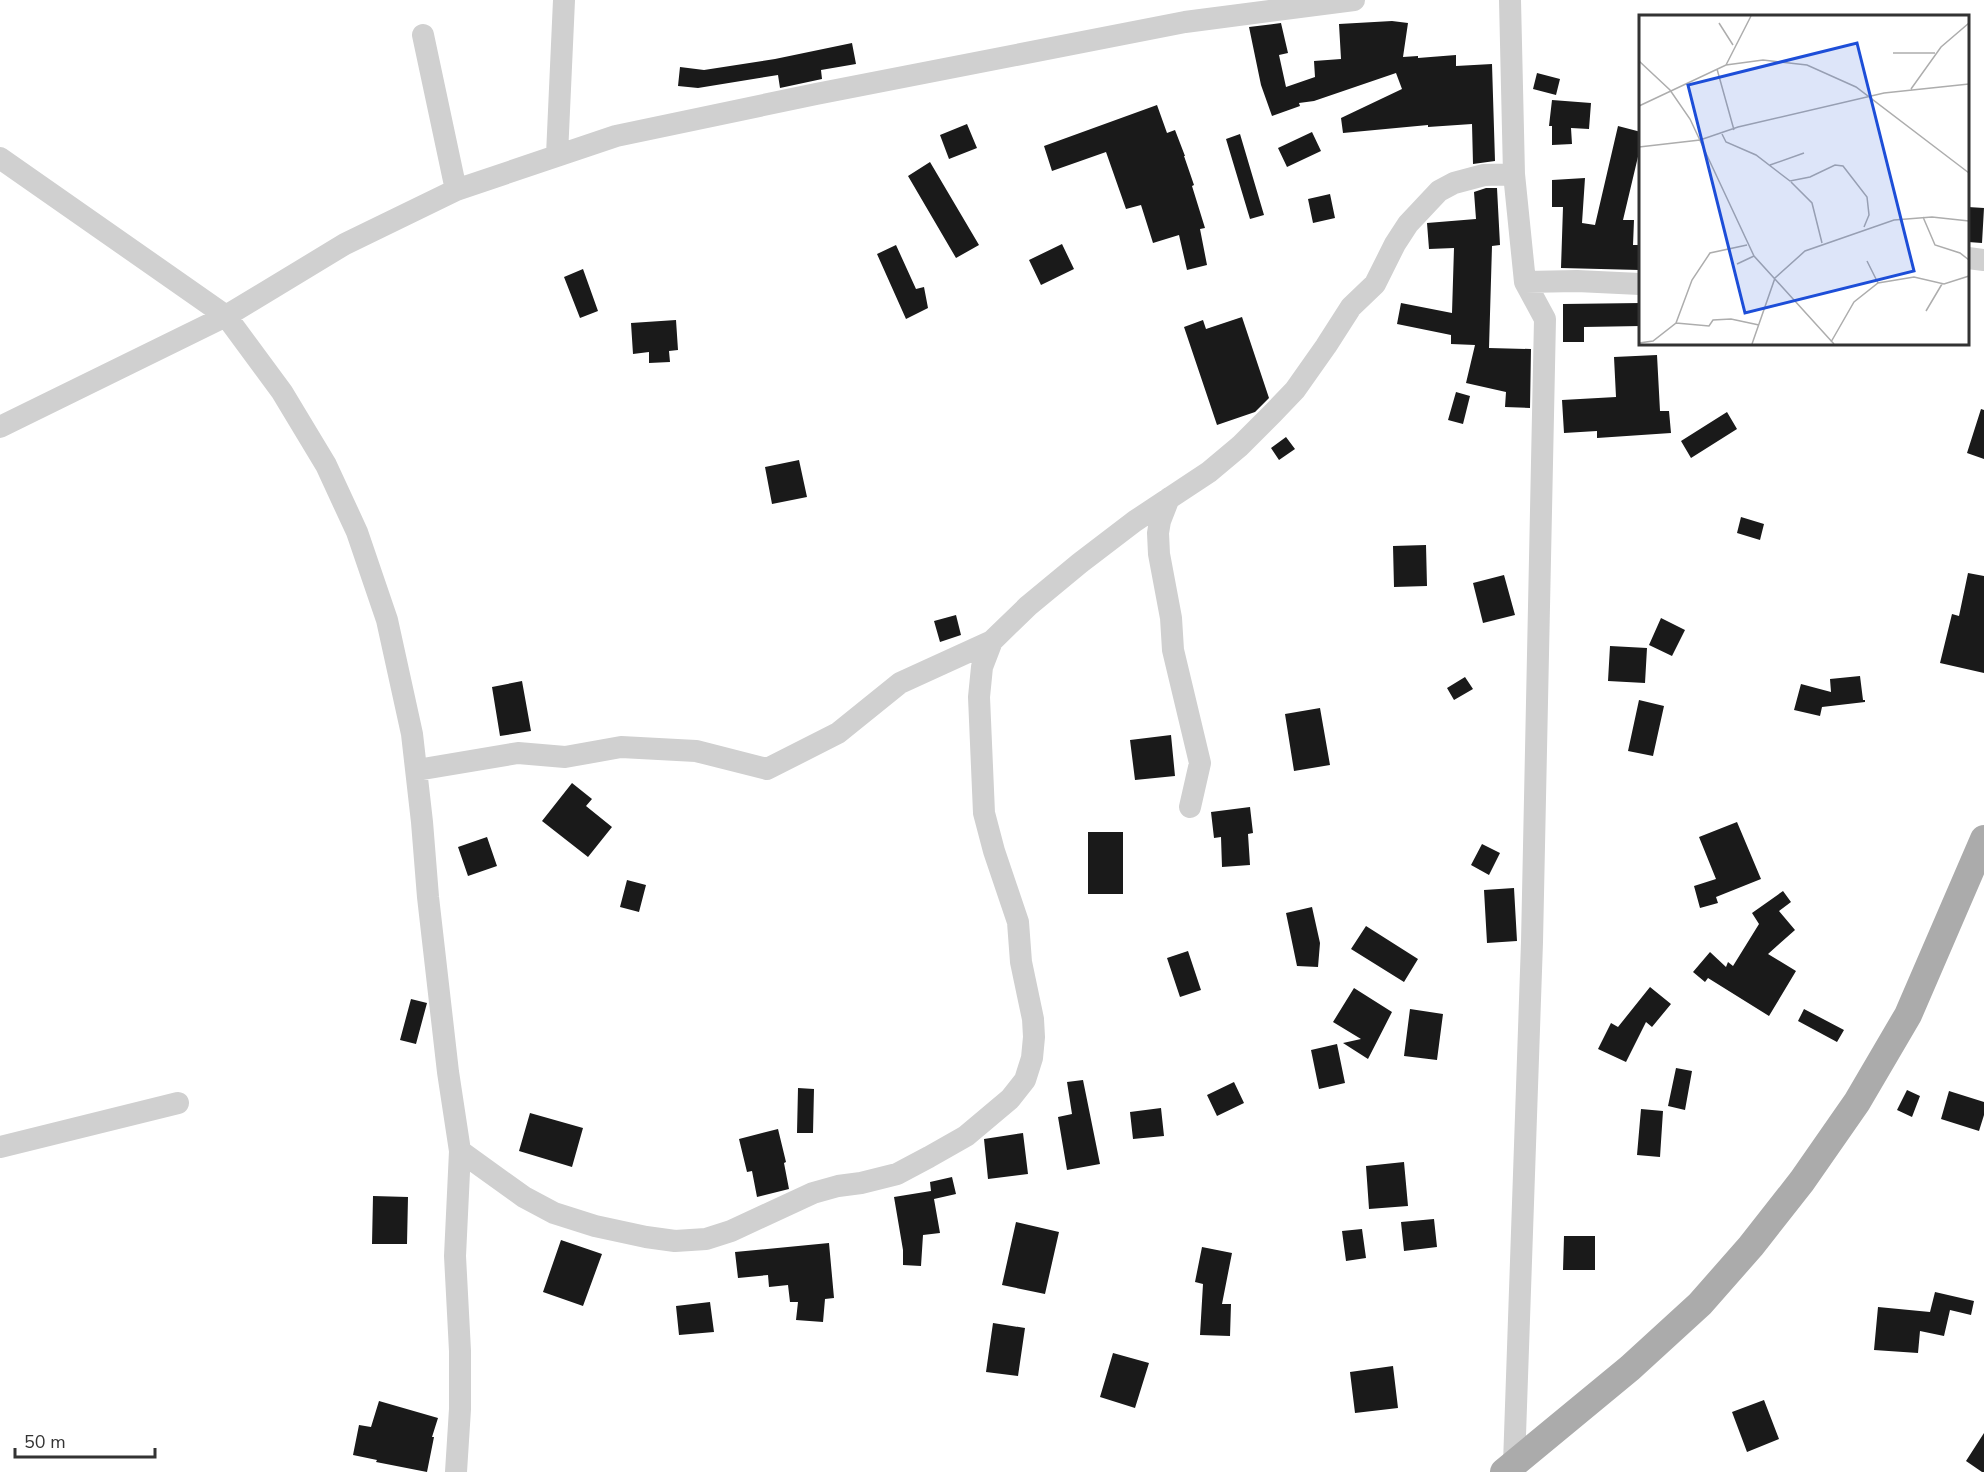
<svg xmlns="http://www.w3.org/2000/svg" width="1984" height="1472" font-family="'Nunito Sans',sans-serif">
  <rect width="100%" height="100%" fill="#fff"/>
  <path fill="#1a1a1a" d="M1392,21l16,2 -5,34 15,-1v2l38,-3v11l36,-2 3,97 -22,3 -1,-40 -44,3v-2l-85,8 -2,-15 61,-29 -6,-16 -82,28 -15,2 1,3 -28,10 -11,-31 -12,-58 32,-4 7,30 -9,2 7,32 29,-10 -1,-16 27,-2 -2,-35z
    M852,43l4,21 -35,6 1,9 -42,9 -2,-13 -80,13 -20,-2 2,-19 24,3 71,-11z
    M1537,73l23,6 -4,16 -23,-6z
    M1552,100l39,3 -2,26 -18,-1 1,16 -20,1v-19h-3z
    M1157,105l10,28 8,-3 10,26h-1l10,29 -2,1 13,42 -5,1 7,36 -20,5 -8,-35 -26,8 -12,-38 -15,4 -20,-57 -54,19 -8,-25z
    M967,124l10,24 -28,11 -9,-24z
    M1618,126l23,6v12l-18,76h11l-1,25h8l-1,25 -79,-2 2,-61h-11v-27l33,-2 -3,45 13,2z
    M1312,132l9,19 -34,16 -9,-19z
    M1240,134l24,81 -14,4 -24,-80z
    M930,162l49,83 -23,13 -48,-82z
    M1486,188h11l3,57 -8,1 -3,102 42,1 -1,59 -25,-1 1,-15 -40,-9 9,-38 -24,-1v-9l-54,-11 4,-21 51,10 2,-65 -25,1 -2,-26 49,-4 -2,-27z
    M1330,194l5,24 -22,5 -5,-24z
    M1968,207l16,1 -2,35 -14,-1z
    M1062,244l12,25 -33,16 -12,-25z
    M896,245l20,44 8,-2 4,21 -22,11 -29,-65z
    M583,269l15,42 -18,7 -16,-41z
    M1641,303v23l-57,1v15h-21v-38z
    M1242,317l27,81 -14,14 -38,13 -33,-98 19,-7 3,9z
    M676,320l2,30 -9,1 1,11 -21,1v-11l-16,2 -2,-31z
    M1657,355l3,56h9l2,22 -74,5v-7l-33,2 -2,-33 54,-3 -2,-40z
    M1456,392l14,4 -7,28 -15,-4z
    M1981,409l3,1v49l-17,-6z
    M1727,412l10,17 -46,29 -10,-17z
    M1286,437l9,12 -16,11 -8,-12z
    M799,460l8,37 -35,7 -7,-37z
    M1741,517l23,7 -4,16 -23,-7z
    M1426,545l1,41 -33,1 -1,-41z
    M1968,573l16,3v97l-44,-10 12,-49 7,2z
    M1504,575l11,40 -32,8 -10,-40z
    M956,615l5,20 -21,7 -6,-21z
    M1661,618l24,12 -13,26 -23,-11z
    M1610,646l37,2 -2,35 -37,-2z
    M1860,676l3,24h2v2l-43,5 -2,9 -26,-6 7,-26 30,8 -1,-13z
    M1465,677l8,12 -19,11 -7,-12z
    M522,681l9,50 -31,5 -8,-49z
    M1639,700l25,6 -11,50 -25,-5z
    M1320,708l10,57 -36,6 -9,-57z
    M1171,735l4,41 -40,4 -5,-40z
    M572,783l20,16 -6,7 26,21 -24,30 -46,-36z
    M1250,807l3,26 -5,1 2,31 -28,2 -1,-30 -7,1 -3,-26z
    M1737,822l24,57 -45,18 2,6 -18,5 -6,-22 22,-7 -17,-42z
    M1088,832h35v62h-35z
    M487,837l10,29 -29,10 -10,-29z
    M1482,844l18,9 -11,22 -18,-10z
    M627,880l19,5 -7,27 -19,-5z
    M1514,888l3,53 -30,2 -3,-53z
    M1783,891l8,11 -12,9 16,19 -27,24 28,17 -27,45 -61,-38 -3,4 -12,-10 17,-20 16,15 2,-5 5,4 26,-42 -7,-11z
    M1312,907l8,36 -2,24 -21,-1 -11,-53z
    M1366,926l52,33 -14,23 -53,-33z
    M1188,951l13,39 -21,7 -13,-39z
    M1650,987l21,17 -19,23 -6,-5 -20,40 -28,-13 13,-26 7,4z
    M1354,988l38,24 -24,47 -25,-16 18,-4 -28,-17z
    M411,999l16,4 -11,41 -16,-4z
    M1410,1009l33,5 -6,46 -33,-4z
    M1804,1009l40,21 -7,12 -39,-21z
    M1337,1044l8,39 -26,6 -8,-39z
    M1676,1068l16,3 -7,39 -17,-4z
    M1083,1080l17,84 -33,6 -9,-53 14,-3 -5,-32z
    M1234,1082l10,21 -27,13 -10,-21z
    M798,1088l16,1 -1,44h-16z
    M1907,1090l13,6 -8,21 -15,-7z
    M1949,1091l35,11v13l-5,16 -38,-12z
    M1161,1108l3,28 -31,3 -3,-27z
    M1641,1109l22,2 -3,46 -23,-2z
    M530,1113l53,15 -11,39 -53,-16z
    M778,1129l8,33 -2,1 5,26 -32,8 -5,-26 -5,1 -8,-33z
    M1023,1133l5,41 -40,5 -4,-40z
    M1404,1162l4,44 -39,3 -3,-43z
    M952,1177l4,17 -22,5 6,34 -17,2 -2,31 -18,-1v-15l-9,-53 37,-6 -1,-9z
    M373,1196l35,1 -1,47h-35z
    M1434,1219l3,28 -33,4 -3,-29z
    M1016,1222l43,10 -14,62 -43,-9z
    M1362,1229l4,29 -20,3 -4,-30z
    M1564,1236h31v34h-32z
    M561,1240l41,14 -19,52 -40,-14z
    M829,1243l5,55 -9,1 -2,23 -27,-2 2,-18h-8l-2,-17 -19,2 -1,-12 -30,3 -3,-26z
    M1202,1247l30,6 -10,51h9l-1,32 -30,-1 3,-51 -8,-2z
    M1935,1292l39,9 -3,14 -21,-5 -6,26 -24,-5 -2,22 -44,-3 4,-43 52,5z
    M710,1302l4,30 -35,3 -3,-29z
    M993,1323l32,5 -7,48 -32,-4z
    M1113,1353l36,10 -14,45 -35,-11z
    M1393,1366l5,42 -43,5 -5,-41z
    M1764,1400l15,39 -32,13 -15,-40z
    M379,1401l59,17 -6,19h2l-7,35 -51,-10 1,-2 -24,-5 6,-30 12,2z
    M1984,1433v39h-2l-16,-11z"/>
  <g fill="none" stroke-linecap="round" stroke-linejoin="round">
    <path stroke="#d0d0d0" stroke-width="22" d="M1510,0l4,174 11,108 20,37 -13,623 -18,522 1,8
      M423,35l33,155
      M557,155l7,-155
      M0,158l226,158 56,76 44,73 31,67 30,88 25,114 10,88 6,75 20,175 12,79 -5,105 5,95v58l-4,63
      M1968,258l16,2
      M1525,282l52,-1 63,3
      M0,427l226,-111 119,-72 111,-54 160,-54 200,-42 369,-72 169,-22
      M1169,498l-9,23 -2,12 1,21 12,64 2,32 27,113 -10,44
      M417,770l101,-17 47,4 56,-10 75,4 71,18 71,-36 62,-50 92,-42
      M0,1147l178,-44
      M460,1151l64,46 30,16 41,13 51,11 29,4 31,-2 25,-8 82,-38 25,-7 23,-3 36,-9 32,-17 37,-21 44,-37 15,-19 7,-22 2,-21 -1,-18 -12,-57 -3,-40 -24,-71 -10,-38 -5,-116 3,-30 10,-26 36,-35 52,-43 55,-42 74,-49 31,-26 33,-33 22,-23 31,-44 25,-39 24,-23 20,-40 13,-20 31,-33 15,-8 30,-8 30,-1"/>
    <path stroke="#ababab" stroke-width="28" d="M1504,1472l126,-104 70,-64 51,-58 51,-65 55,-79 51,-87 76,-176"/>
  </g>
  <g transform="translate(1639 15)">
    <rect width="330" height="330" fill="#fff"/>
    <path fill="none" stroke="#adadad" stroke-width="1.5" d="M80,8l14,22M254,38h42M0,46l31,29 20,29 64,137 80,88M87,50l25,-49M78,54l17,61M272,74l30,-42 28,-24M0,91l87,-41 37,-5 44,5 49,22 113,86M83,119l4,8 30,13 34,26 20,-4 25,-12 8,1 24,31 2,18 -5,12M0,132l61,-7 38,-13 146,-34 85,-9M131,150l34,-12M152,167l21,21 10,40M284,202l12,28 25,8 9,7M228,246l11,22M98,249l17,-8M287,296l16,-27M37,308l33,3 4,-6 18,-1 28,6M192,327l23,-40 24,-19 36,-6 30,7 25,-8M0,328l14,-2 23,-18 16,-43 18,-27 37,-8M113,329l23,-66 30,-27 89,-31 38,-3 37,4"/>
    <path fill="#1d4ed8" fill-opacity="0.15" stroke="#1d4ed8" stroke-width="3" d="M218,28l57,228 -169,42 -57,-228z"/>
    <rect width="330" height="330" fill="none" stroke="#333" stroke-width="3"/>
  </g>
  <path d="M15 1448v9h140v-9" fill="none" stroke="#333333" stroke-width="3"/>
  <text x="24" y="1448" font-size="18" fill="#333333" stroke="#ffffff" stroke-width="4.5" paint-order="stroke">50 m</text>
</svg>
